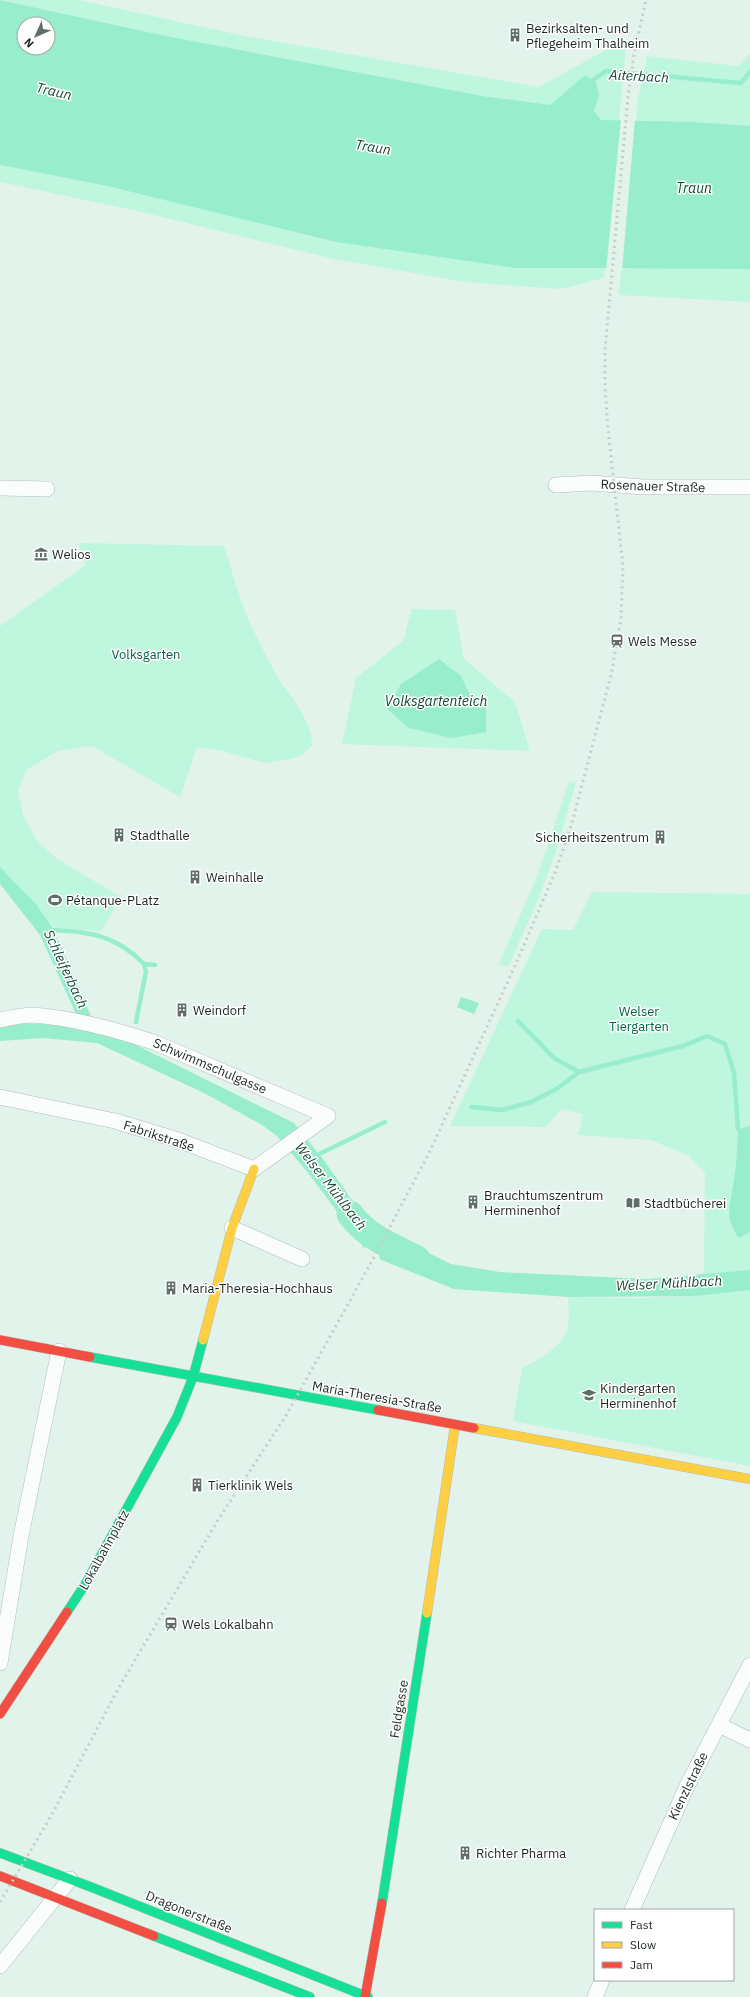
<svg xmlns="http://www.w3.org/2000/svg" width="750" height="1997" font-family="'IBM Plex Sans',sans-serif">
  <rect width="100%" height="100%" fill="#e2f3eb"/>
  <path fill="#bff6de" d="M0,0h79l170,37 290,50 74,-41h13l-7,76 -18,-2 -7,-8 5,-16 -13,-21 -36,30 -67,-9 -317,-60z
    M750,54v72l-114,-5 2,-23 9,-42 91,10z
    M0,165l107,21 229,56 180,26 89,1 -1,9 -43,11 -96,-7 -131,-23 -192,-47 -142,-30z
    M621,269h129v33l-131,-7z
    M78,543l146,3c8,25 15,51 25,75 8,18 18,37 28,55 13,21 35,43 35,69l-7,8 -11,5 -29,5 -42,-12 -26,-4 -17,50 -88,-51 -34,5 -32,19 -8,22 5,23 14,26 20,18 64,38 -20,34 -49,-4 -16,-23 -36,-37v-241l86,-61z
    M412,609l43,1 9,49 51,43 15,49 -188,-7 14,-66 47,-37z
    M569,781l7,1 -19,66 -17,47 -32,72 -9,-3 39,-90z
    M592,892l158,2v572l-237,-45 9,-53c17,-8 42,-22 46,-42 2,-9 0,-20 0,-29l70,1 57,-2 9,-28 1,-95 -16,-17 -38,-16 -73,-5 5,-21 -22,-5 -15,18 -96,-1 92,-197 31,1z"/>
  <path fill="#98eecc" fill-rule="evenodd" d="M0,0l166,36 317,60 67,9 35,-30 11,7 3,14 -5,15 7,9 91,2 58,4v143l-234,-1 -180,-26 -229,-56 -107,-21zM24,24h24v24h-24z
    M439,659l22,17 8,17 17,11v28l-34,6 -43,-10 -22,-19 14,-25z
    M0,867l36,37 16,23 46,105 34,11 162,80 29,36 46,65 82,40 49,8 148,7 102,-9v20l-56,6 -126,1 -114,-8 -75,-30 7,-26 -22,15 -55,-74 -32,-38 -15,-11 -56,-31 -109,-51 -54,-5 -43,3v-17l10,-1 64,2 8,2 -42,-92 -40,-51z
    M461,997l18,6 -5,11 -17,-7z
    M750,1126v106l-11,6c-16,-21 -8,-35 -5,-59 3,-16 3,-33 4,-50z"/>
  <path fill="#e2f3eb" d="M621,119h14l-13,152h-16z"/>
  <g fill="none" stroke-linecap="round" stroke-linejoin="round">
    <path stroke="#98eecc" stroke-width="4.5" d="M589,83l17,-12 135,12 9,-11
      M49,930c39,1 67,5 95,34l11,1
      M518,1021l36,37 25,14
      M136,1022l10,-51 -2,-7
      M471,1107l31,3 29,-8 27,-14 21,-16 104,-26 24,-10 18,8 9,29 4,56
      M315,1156l70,-34"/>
    <path stroke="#98eecc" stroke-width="27" d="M350,1214c17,23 41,32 67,45"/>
    <g stroke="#afbdb7" stroke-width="16">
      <path id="street" d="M556,485l35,-2 52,4h107
        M0,488l47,1
        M0,1020c11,-2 23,-5 33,-5 42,3 84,15 123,28l172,73
        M0,1097l115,24 63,19 76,29 74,-53
        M232,1228l70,31
        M0,1663l21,-127 38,-185
        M719,1725l31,15
        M632,1910l55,-124 63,-121
        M0,1966l70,-87
        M595,1997l7,-17"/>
    </g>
    <g stroke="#afbdb7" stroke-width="10">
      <path id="fast" d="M90,1357l288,53
        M67,1612l19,-29 91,-166 16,-40 10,-37
        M0,1853l91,34 277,110
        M382,1903l45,-290
        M154,1936l156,61"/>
    </g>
    <g stroke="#afbdb7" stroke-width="10">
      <path id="slow" d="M203,1340l29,-112 22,-59
        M474,1428l276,51
        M427,1613l28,-188"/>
    </g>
    <g stroke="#afbdb7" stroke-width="10">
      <path id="jam" d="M0,1340l90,17
        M378,1410l96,18
        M0,1714l67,-102
        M0,1876l154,60
        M365,1997l17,-94"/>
    </g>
    <use href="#street" stroke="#fbfdfc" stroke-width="15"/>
    <use href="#fast" stroke="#16e098" stroke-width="9"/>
    <use href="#slow" stroke="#ffcf43" stroke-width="9"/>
    <use href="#jam" stroke="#f24e42" stroke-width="9"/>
    <path stroke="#c7cbc9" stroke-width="3" stroke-dasharray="2 4" stroke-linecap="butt" d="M0,1902l50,-84 68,-129 100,-169 69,-106 86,-155 57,-108 88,-192 38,-89 16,-47 39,-148 10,-56 2,-53 -15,-137 -3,-41v-38l23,-253 6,-43 12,-54"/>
  </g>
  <defs>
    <g id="building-bare" transform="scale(1.08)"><path d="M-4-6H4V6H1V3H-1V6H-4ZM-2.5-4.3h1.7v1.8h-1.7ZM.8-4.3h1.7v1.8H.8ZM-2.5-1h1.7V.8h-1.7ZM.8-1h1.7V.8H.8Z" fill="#616e68" stroke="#fff" stroke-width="2.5" paint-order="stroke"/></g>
    <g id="museum-bare" transform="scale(1.08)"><path d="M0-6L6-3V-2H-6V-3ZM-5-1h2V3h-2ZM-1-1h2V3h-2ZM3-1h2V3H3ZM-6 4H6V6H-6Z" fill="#616e68" stroke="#fff" stroke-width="2.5" paint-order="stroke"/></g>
    <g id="station-bare" transform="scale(1.08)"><path d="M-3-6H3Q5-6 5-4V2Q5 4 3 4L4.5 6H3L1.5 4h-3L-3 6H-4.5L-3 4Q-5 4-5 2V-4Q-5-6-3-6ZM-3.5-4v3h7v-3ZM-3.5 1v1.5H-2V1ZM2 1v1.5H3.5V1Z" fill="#616e68" stroke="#fff" stroke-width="2.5" paint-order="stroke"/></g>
    <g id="stadium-bare" transform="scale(1.08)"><path d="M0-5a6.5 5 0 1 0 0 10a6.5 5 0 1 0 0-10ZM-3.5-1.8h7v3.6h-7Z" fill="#616e68" stroke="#fff" stroke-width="2.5" paint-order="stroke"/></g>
    <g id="library-bare" transform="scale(1.08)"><path d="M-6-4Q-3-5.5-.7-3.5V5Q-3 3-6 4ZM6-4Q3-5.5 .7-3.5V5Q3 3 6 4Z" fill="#616e68" stroke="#fff" stroke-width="2.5" paint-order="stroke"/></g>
    <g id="school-bare" transform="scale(1.08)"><path d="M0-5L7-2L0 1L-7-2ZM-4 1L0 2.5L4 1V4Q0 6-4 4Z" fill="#616e68" stroke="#fff" stroke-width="2.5" paint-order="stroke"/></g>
  </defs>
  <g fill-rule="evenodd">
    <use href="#building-bare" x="515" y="35"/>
    <use href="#museum-bare" x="41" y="554"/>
    <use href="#station-bare" x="617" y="641"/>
    <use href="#building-bare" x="119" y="835"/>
    <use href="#building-bare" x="660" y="837"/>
    <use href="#building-bare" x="195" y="877"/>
    <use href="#stadium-bare" x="55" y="900"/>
    <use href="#building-bare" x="182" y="1010"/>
    <use href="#building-bare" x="473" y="1202"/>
    <use href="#library-bare" x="633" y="1203"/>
    <use href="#building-bare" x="171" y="1288"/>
    <use href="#school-bare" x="589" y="1395"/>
    <use href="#building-bare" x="197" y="1485"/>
    <use href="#station-bare" x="171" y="1624"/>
    <use href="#building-bare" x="465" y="1853"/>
  </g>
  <g text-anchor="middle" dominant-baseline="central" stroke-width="3" stroke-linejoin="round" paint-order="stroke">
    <g font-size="13" fill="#1b2621" stroke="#fff" text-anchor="start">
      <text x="526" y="28">Bezirksalten- und<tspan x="526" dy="15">Pflegeheim Thalheim</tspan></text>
      <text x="52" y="554">Welios</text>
      <text x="628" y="641">Wels Messe</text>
      <text x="130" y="835">Stadthalle</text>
      <text x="649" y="837" text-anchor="end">Sicherheitszentrum</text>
      <text x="206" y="877">Weinhalle</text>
      <text x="66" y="900">Pétanque-PLatz</text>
      <text x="193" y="1010">Weindorf</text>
      <text x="484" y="1195">Brauchtumszentrum<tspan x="484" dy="15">Herminenhof</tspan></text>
      <text x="644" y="1203">Stadtbücherei</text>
      <text x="182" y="1288">Maria-Theresia-Hochhaus</text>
      <text x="600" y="1388">Kindergarten<tspan x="600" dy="15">Herminenhof</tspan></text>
      <text x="208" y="1485">Tierklinik Wels</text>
      <text x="182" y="1624">Wels Lokalbahn</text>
      <text x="476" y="1853">Richter Pharma</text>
    </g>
    <g font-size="13" fill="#1b2621" stroke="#fff">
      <text transform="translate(653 486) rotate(2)">Rosenauer Straße</text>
      <text transform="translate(210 1066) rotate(23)">Schwimmschulgasse</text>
      <text transform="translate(159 1136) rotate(18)">Fabrikstraße</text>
      <text transform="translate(377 1397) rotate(10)">Maria-Theresia-Straße</text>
      <text transform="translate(104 1550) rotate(-61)">Lokalbahnplatz</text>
      <text transform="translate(399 1709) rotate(-81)">Feldgasse</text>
      <text transform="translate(688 1786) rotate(-64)">Kienzlstraße</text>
      <text transform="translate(189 1912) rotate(22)">Dragonerstraße</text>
    </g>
    <g font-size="13" fill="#006347" stroke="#fff">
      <text x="146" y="654">Volksgarten</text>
      <text x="639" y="1011">Welser<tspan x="639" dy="15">Tiergarten</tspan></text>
    </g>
    <g font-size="14" font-style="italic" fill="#144634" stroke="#fff">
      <text transform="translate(639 76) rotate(3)">Aiterbach</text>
      <text transform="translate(54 91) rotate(13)">Traun</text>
      <text transform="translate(373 147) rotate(9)">Traun</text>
      <text x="694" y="188">Traun</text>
      <text x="436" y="701">Volksgartenteich</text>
      <text transform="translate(66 969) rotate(65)">Schleiferbach</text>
      <text transform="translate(331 1186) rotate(52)">Welser Mühlbach</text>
      <text transform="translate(669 1283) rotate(-3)">Welser Mühlbach</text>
    </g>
  </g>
  <rect x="594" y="1909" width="140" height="72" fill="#ffffff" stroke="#a4a8a6"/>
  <rect x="602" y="1922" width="20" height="6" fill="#16e098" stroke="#a4a8a6"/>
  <text x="630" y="1929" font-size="12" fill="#1b2621">Fast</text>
  <rect x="602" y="1942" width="20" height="6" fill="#ffcf43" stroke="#a4a8a6"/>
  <text x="630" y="1949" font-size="12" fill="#1b2621">Slow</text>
  <rect x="602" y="1962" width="20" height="6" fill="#f24e42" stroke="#a4a8a6"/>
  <text x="630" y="1969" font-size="12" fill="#1b2621">Jam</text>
  <g transform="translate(36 36) rotate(225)"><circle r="19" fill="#ffffff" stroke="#a4a8a6"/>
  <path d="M0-3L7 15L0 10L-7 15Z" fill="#616e68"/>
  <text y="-6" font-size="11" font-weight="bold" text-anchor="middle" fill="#1b2621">N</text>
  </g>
</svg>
